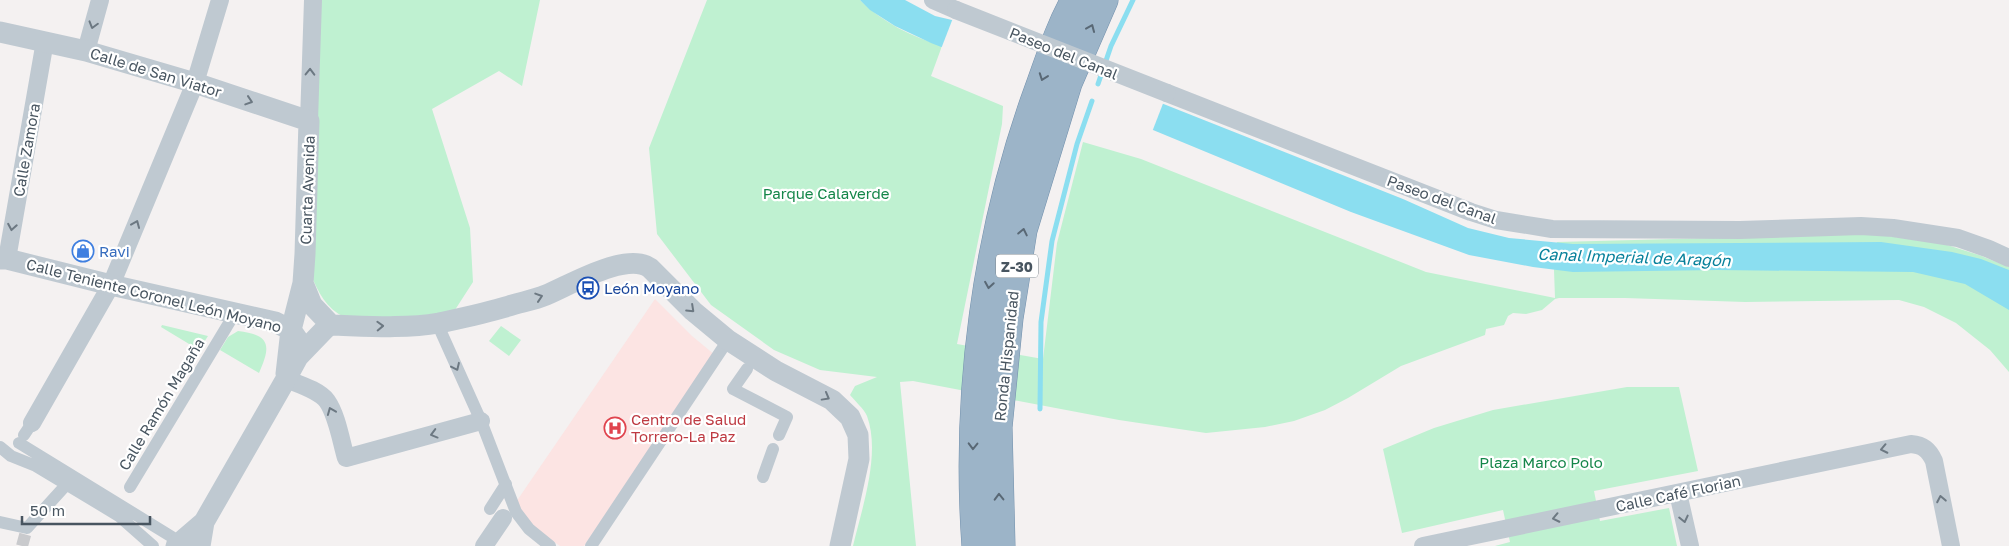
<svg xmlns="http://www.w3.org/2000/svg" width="2009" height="546" font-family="'Golos Text',sans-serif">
  <rect width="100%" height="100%" fill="#f4f1f1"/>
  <path fill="#fce4e3" d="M655,299l37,37 23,19 -131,191h-24l-37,-26 -7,-18z"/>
  <path fill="#bff1d1" d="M318,0h222l-18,86 -23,-15 -67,38 38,119 3,54 -20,31c-23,2 -92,13 -109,4 -17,-8 -26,-25 -33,-42z
    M707,0h153c22,22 52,37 82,46l-11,30 72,30 -1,18 -45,220 86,15 14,-116 26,-101 58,17 285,113 129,26 -1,-28 3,-28 317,-8 70,10 35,11 30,12v105l-19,-22 -34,-27 -32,-16 -25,-7 -154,2 -120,-4h-66l-4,1 -13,11 -16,4 -13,-1 -5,3 -4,9 -18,4 -1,6 -84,31 -53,32 -23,12 -31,11 -29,6 -59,6 -87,-13 -206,-39 -13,1 16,164h-63c9,-38 28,-92 14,-130 -3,-7 -12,-15 -17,-21l5,-9 22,-9 -57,-7 -46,-20 -63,-45 -54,-71 -8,-86z
    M162,325l46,11 -9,14 -38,-23z
    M501,326l20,14 -12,16 -20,-15z
    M238,331c33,4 33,15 21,42l-39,-23 8,-13z
    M1627,387h52l19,84 -104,20 6,30 69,-13 8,38h-182l15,-4 -7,-32 -101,23 -19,-84 51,-21 59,-18z"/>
  <path fill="#8bdef0" d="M860,0h45l30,16 17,4 451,179 65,29 41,10 64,6 308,-2 71,10 29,7 28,11v40l-44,-26 -52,-12 -196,-2 -144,2 -40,-5 -64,-12 -118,-43 -198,-82 -222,-87 -36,-17 -25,-16z"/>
  <path fill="#f4f1f1" d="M953,18l211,83 -12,31 -211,-83z"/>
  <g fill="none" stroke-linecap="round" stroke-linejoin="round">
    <path stroke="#8bdef0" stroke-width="5" d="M1098,84l13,-38 22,-46
      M1040,409l1,-87 11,-81 25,-97 15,-43"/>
    <path stroke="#c9cacd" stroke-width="12" stroke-dasharray="12 6" stroke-linecap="butt" d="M22,546l5,-18"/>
    <g stroke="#7391ad" stroke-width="29">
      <path id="trunk" d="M976,546c-11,-152 10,-312 62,-455 11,-30 21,-63 37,-91
        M1001,546l-3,-119 11,-109 14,-88 45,-147 36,-83"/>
    </g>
    <path stroke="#bfc9d1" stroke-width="12" d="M437,323l44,98 35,91 13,17 21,17
      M747,369l-14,20 54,28 -8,18
      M24,435l8,-12
      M19,443l153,94
      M0,447l11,9 25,10 83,50 34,30
      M763,477l10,-28
      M130,487l105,-174
      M490,509l16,-25
      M0,522l27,6 39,-43
      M591,546l137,-206"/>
    <path stroke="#bfc9d1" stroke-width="18" d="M933,0l23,10
      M86,51l14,-51
      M1167,93l304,119 25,8 56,9 188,1 121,-4 32,2 65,10 31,11 20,9
      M309,121l4,-121
      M7,259l38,-218
      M286,379c12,5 33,11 41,22 10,14 14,40 19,57l135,-37
      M32,423l79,-138 84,-202 25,-83
      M1678,493l12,53
      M484,546l19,-28
      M1423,546l488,-102c12,1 18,6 23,17l17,85"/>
    <path stroke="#bfc9d1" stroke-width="21" d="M0,32l86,19 109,32 114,38 -4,133 -2,29 -12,47 -5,44
      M0,259h7l104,26 164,37 16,8 7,10
      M303,283l9,22 19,20
      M176,546l28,-24
      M200,546l4,-24 82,-143 12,-22 28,-29 5,-3c35,1 73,4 108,-2 23,-5 47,-10 70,-17 13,-4 25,-6 37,-11 24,-10 81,-44 104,-27l43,43 35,29 48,31 56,29 18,17 8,18 1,24 -19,87"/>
    <use href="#trunk" stroke="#9cb4c8" stroke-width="28"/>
    <path stroke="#bfc9d1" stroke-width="18" d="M956,10l211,83"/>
  </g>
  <defs><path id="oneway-chevron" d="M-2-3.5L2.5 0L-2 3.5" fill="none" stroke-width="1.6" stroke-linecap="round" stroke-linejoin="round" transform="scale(1.25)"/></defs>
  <g stroke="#6c7882">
    <use href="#oneway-chevron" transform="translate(93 25) rotate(106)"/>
    <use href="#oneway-chevron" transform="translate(310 72) rotate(-89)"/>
    <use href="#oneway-chevron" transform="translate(249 101) rotate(18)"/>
    <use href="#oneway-chevron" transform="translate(136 224) rotate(-67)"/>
    <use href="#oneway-chevron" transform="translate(12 227) rotate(100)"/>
    <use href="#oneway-chevron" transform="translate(539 297) rotate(-18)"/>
    <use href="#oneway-chevron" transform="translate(691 309) rotate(43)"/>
    <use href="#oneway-chevron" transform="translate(380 326) rotate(-2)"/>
    <use href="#oneway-chevron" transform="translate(456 367) rotate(65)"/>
    <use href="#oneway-chevron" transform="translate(826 397) rotate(29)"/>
    <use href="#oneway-chevron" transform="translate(331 411) rotate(-112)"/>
    <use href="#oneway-chevron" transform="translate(434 434) rotate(165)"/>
    <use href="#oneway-chevron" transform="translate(1884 449) rotate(168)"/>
    <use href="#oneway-chevron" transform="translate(1941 499) rotate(-101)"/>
    <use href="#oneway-chevron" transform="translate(1556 518) rotate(168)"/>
    <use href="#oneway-chevron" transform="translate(1684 519) rotate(77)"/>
  </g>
  <g stroke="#596875">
    <use href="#oneway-chevron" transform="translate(1091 28) rotate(-67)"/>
    <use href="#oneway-chevron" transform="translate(1043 77) rotate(110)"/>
    <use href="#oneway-chevron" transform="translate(1023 232) rotate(-78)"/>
    <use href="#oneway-chevron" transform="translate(989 285) rotate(99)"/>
    <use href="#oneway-chevron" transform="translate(973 446) rotate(91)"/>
    <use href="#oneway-chevron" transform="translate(999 497) rotate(-91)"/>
  </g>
  <defs>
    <g id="shop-ring" transform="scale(1.125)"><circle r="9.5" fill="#fff" stroke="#3f7fe0" stroke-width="1.5"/><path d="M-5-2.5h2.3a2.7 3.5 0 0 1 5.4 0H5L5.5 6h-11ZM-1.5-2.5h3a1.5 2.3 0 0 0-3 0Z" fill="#3f7fe0"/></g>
    <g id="bus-ring" transform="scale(1.125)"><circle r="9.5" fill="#fff" stroke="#1a4fb4" stroke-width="1.5"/><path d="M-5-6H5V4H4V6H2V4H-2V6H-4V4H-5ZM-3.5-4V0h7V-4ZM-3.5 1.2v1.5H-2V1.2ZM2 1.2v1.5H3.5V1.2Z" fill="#1a4fb4"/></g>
    <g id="hospital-ring" transform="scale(1.125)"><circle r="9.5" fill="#fff" stroke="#e0444e" stroke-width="1.5"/><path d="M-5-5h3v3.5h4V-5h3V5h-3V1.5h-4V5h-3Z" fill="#e0444e"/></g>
  </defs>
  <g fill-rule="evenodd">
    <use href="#shop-ring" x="83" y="251"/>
    <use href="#bus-ring" x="588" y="288"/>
    <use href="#hospital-ring" x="615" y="428"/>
  </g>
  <g text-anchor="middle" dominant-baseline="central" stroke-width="4.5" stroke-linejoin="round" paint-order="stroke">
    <rect fill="#fff" stroke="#7f8890" stroke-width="1" x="996" y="254.5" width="42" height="23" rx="4"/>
    <g font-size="14" font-weight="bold" fill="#485560">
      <text x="1017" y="266">Z-30</text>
    </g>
    <g font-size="15" fill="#485560" stroke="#fff">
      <text transform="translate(1064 53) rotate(22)">Paseo del Canal</text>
      <text transform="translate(156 72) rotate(17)">Calle de San Viator</text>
      <text transform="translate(26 150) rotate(-80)">Calle Zamora</text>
      <text transform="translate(307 190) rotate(-88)">Cuarta Avenida</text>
      <text transform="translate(1442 199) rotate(20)">Paseo del Canal</text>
      <text transform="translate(154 295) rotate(14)">Calle Teniente Coronel León Moyano</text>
      <text transform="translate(1006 356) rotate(-84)">Ronda Hispanidad</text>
      <text transform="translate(161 404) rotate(-59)">Calle Ramón Magaña</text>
      <text transform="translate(1678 493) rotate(-12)">Calle Café Florian</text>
    </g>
    <g font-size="15" fill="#148649" stroke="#fff">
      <text x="826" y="193">Parque Calaverde</text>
      <text x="1541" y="462">Plaza Marco Polo</text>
    </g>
    <g font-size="15" fill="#366cbe" stroke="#fff" text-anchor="start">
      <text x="99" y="251">Ravi</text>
    </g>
    <g font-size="15" fill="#164399" stroke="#fff" text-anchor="start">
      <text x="604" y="288">León Moyano</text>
    </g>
    <g font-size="15" fill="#be3a42" stroke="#fff" text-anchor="start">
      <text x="631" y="419">Centro de Salud<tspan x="631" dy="17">Torrero-La Paz</tspan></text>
    </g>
    <g font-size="16" font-style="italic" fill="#08819b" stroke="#fff">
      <text transform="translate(1634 257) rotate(2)">Canal Imperial de Aragón</text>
    </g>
  </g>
  <path d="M22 516v8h128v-8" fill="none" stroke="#485560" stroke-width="2.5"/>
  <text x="30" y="516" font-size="15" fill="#485560" stroke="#ffffff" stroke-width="4" paint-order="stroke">50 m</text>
</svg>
